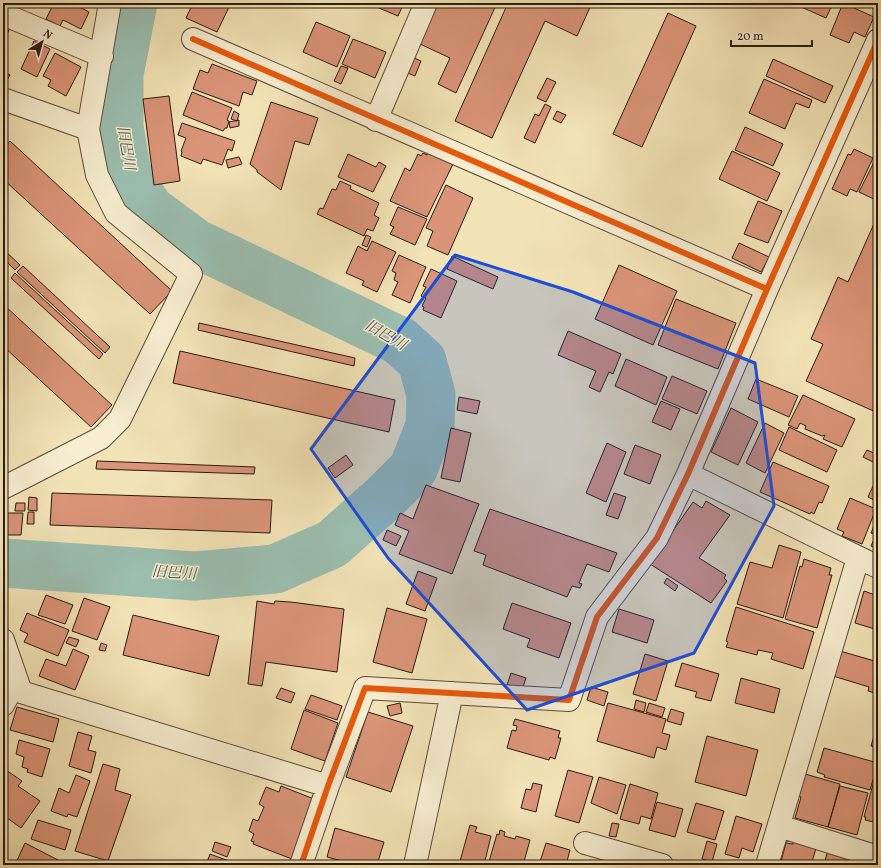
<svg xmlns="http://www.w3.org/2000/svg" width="881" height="868" font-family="Vollkorn,'Noto Serif JP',serif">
  <rect width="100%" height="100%" fill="#f2e3b6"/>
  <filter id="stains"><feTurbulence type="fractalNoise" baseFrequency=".005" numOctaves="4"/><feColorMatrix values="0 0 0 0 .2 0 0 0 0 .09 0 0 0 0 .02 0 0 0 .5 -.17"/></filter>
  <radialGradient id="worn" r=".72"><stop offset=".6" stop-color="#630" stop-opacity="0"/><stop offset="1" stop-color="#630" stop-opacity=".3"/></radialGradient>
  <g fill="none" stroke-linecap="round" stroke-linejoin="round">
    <path stroke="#9bbeb0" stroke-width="49" d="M3,563l192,13 80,-7 57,-25 53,-47 28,-28 17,-43 1,-31 -9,-34 -22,-20 -205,-98 -46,-34 -22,-36 -8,-46v-53l14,-71"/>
  </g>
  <path fill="#da9478" stroke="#291b11" d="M54,3h18l17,9 -8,17 -18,-9 -3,6 -14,-7z
    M193,3h38l-14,29 -31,-14z
    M367,3h37l-6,13z
    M437,3h60l-41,90 -18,-9 12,-26 -32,-15z
    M508,3h84l-15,33 -32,-15 -53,117 -37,-17z
    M801,3h32l-7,15 -27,-12z
    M843,3l31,14 -9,20 -11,-5 -5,11 -19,-8z
    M668,13l28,13 -54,121 -29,-13z
    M316,22l34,14 -13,31 -34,-15z
    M3,27l6,3 -6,13z
    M353,39l33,13 -11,26 -33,-14z
    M34,41l16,8 -13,28 -16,-8z
    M55,53l26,14 -15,29 -18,-10 3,-6 -8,-4z
    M412,57l9,4 -6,15 -10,-4z
    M773,59l60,27 -8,17 -59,-27z
    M212,64l45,17 -5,14 -9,-3 -4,14 -46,-17 7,-19 8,3z
    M341,66l7,2 -7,16 -7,-3z
    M3,71l7,4 -7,12z
    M547,78l9,4 -10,20 -9,-4z
    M764,79l48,21 -3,8 -13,-5 -11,26 -36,-16z
    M192,92l40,16 -5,12 2,1 -2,7h-2l-2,3 -40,-16z
    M169,96l11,85 -26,4 -11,-86z
    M271,102l47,16 -9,27 -14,-4 -14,49 -24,-18v-2l-7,-6z
    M545,104l6,3 -16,36 -11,-5 11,-24 4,2z
    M234,111l5,3 -2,7 -6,-2z
    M557,111l9,4 -5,8 -8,-4z
    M239,120v6l-9,2 -1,-6z
    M182,123l53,18 -3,10 -4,-2 -6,16 -19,-6 -2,5 -20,-8 1,-4 -1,-1 5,-13 -8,-3z
    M745,127l38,17 -10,22 -38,-16z
    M10,141l162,150 -22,23 -147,-135v-30z
    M854,149l19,9 -16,34 -7,-3 -3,7 -15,-7 16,-35 3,1z
    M732,151l48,22 -13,28 -48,-22z
    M423,153l4,2 1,-2 25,11 -26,53 -37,-16 15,-33 5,3 8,-17 3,2z
    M348,154l28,13 3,-5 7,4 -13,26 -35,-15z
    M239,157l3,7 -14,4 -2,-8z
    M874,162l4,2v37l-19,-9z
    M340,181l11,5 -1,3 29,14 -5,12 5,3 -6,13 -6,-2 -3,7 -47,-22 3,-6 3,1 9,-20 4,1z
    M446,185l27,13 -25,57 -21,-9 6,-15 -7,-3z
    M758,201l24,10 -14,32 -24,-9z
    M398,207l29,12 -12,26 -25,-11 4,-7 -4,-2z
    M877,217l1,1v195l-72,-32 17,-37 -12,-5 27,-62 10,5z
    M366,235l5,2 -4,10 -5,-2z
    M372,241l24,11 -19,40 -15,-7 2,-4 -18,-8 12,-27 9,5z
    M739,243l30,14 -8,15 -29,-14z
    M3,249l17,16 -5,5 -12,-12z
    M399,255l27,12 -16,36 -18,-8 6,-13 -4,-2 2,-7 -4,-2z
    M452,256l46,21 -5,12 -46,-20z
    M619,265l58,26 -24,54 -58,-26z
    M23,266l87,81 -5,6 -88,-81z
    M431,269l26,12 -16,37 -18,-8 1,-3 -2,-1 4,-8 -5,-2 5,-9 -3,-1z
    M15,273l88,81 -4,5 -88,-81z
    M676,299l60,24 -18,46 -60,-24z
    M3,304l109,101 -21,22 -88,-81z
    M199,323l156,35 -1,8 -156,-36z
    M568,331l53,23 -8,20 -4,-2 -9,20 -11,-5 7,-16 -38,-16z
    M180,351l215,49 -6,32 -216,-49z
    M626,359l41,18 -11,28 -41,-19z
    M672,376l35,15 -10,23 -35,-15z
    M756,379l42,17 -9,21 -41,-18z
    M803,395l52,24 -13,28 -19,-8 2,-4 -3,1 -17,-7 1,-3 -6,-3 -3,6 -9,-4z
    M459,397l21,4 -3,13 -20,-4z
    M661,401l19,8 -9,21 -19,-8z
    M731,408l27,14 -20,43 -27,-13z
    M765,423l19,10 -19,40 -19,-10z
    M789,427l48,23 -10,22 -48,-22z
    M451,428l20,5 -11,49 -19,-4z
    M607,443l19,9 -20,50 -20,-9z
    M635,445l26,10 -11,29 -26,-10z
    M867,450l11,5 -3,8 -12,-6z
    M346,455l7,10 -18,13 -7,-10z
    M97,461l158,6 -1,7 -158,-5z
    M773,462l56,24 -7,17 -3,-1 -5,12 -3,-2 -1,2 -50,-22z
    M878,475v27l-10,-5z
    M426,485l53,19 -27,70 -53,-20 10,-23 -14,-6 5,-12 13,6z
    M52,493l220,7 -2,33 -220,-8z
    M614,493l12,4 -8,22 -12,-4z
    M29,497l8,1v13l-9,-1z
    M850,498l26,11 -14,35 -20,-8 2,-4 -7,-3z
    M706,501l24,14 -31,43 27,17 -2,3 3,3 -16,22 -61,-39 43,-62 9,6z
    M16,503h9v8h-10z
    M490,509l127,44 -8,19 -22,-8 -8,19 3,1 -2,4 -8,-2 -5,11 -84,-32 3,-10 -12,-4z
    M28,512h6v12h-7z
    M3,513h20l-2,22h-18z
    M878,516v33l-7,-3 5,-11 -5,-2z
    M387,530l14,6 -5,10 -13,-6z
    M779,545l22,7 -18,66 -46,-14 13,-42 22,6z
    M804,559l27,9 -2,7h3l-15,53 -32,-9 15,-53 2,1z
    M418,571l19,7 -12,33 -19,-7z
    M667,578l11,8 -3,5 -11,-8z
    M864,591l14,5v34l-23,-7z
    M46,595l27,10 -8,19 -27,-9z
    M84,598l26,9 -13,33 -25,-9z
    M257,601l17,3 1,-3 16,1 53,7 -7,63 -71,-10 -4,24 -14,-2z
    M512,603l59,20 -12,35 -32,-11 3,-8 -27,-10z
    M736,607l78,25 -11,37 -32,-10 2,-6 -15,-3 -1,5 -31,-8 2,-5 -2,-1z
    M387,608l40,11 -15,54 -39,-11z
    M619,609l35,11 -7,23 -35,-11z
    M27,613l42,17 -11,26 -34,-14 4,-8 -8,-4z
    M133,615l86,21 -10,40 -86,-21z
    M69,637l10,3 -3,7 -10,-4z
    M101,643l6,2 -2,6 -6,-1z
    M73,649l16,7 -14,34 -36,-14 7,-17 20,7z
    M840,651l38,11v32l-10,-3 1,-4 -36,-11z
    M645,654l23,7 -12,40 -23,-7z
    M682,663l37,11 -8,27 -16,-4 2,-5 -22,-6z
    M511,673l15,5 -4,12 -15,-5z
    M741,678l39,11 -6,24 -39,-10z
    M591,687l17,5 -4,14 -17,-6z
    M281,688l14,5 -4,10 -15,-5z
    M311,695l31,11 -5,14 -32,-11z
    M636,700l10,3 -2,9 -10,-3z
    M400,703l2,10 -12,3 -3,-10z
    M608,703l58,16 -4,14 8,2 -4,15 -9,-3 -3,11 -57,-17z
    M649,703l16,5 -3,9 -16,-5z
    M17,707l42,12 -6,23 -43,-12z
    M671,709l13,4 -3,12 -14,-4z
    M304,710l34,13 -13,38 -34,-12z
    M368,712l45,14 -22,66 -45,-15z
    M515,719l45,12 -2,7h3l-6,21 -5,-2 -1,3 -42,-12 5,-18 4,1 1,-5 -4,-1z
    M878,722v26l-7,-2z
    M78,732l14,4 -4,14 8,2 -5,21 -22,-7z
    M707,736l51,14 -12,46 -51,-14z
    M19,740l31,9 -8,28 -15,-5 1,-3 -6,-2 2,-10 -8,-3z
    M824,748l54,15 -8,27 -46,-13 1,-2 -8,-3z
    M103,764l17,5 -5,21 16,5 -23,66 -33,-10z
    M878,766v57l-13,-3 1,-3h-2z
    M3,768l19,13 -4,5 22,15 -19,27 -18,-13 3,-4 -3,-2z
    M568,770l25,7 -14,46 -24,-7z
    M805,774l35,10 -12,43 -33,-9 6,-21 -2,-1z
    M76,775l14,6 -13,36 -9,-3 -1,3 -16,-6 8,-23 10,5z
    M599,777l27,8 -9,29 -26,-11z
    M533,783l9,2 -6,27 -15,-4 5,-19 5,1z
    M630,784l28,9 -7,26 -10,-3 -2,8 -19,-5z
    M281,786l33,13 -22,60 -39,-15 1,-2 -3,-1 3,-7 -5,-3 4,-12 5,2 6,-14 -5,-3 7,-17 13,5z
    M840,786l28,7 -11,42 -29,-8z
    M657,802l26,7 -8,28 -26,-7z
    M696,803l28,8 -9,29 -28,-8z
    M736,816l26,8 -9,28 -11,-4 -3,10 -14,-4z
    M38,820l33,10 -6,20 -34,-11z
    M612,823l7,1 -3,13 -7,-1z
    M470,825l7,2 -2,5 16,4 -7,29h-25z
    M335,828l49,14 -7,23h-20l-30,-8z
    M500,830l5,2 -1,4 11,3 1,-3 14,4 -7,25h-35l9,-31 2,1z
    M794,838l23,7 -6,20h-31l6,-22 7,1z
    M707,841l10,3 -5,18 -10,-3z
    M215,842l16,5 -4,10 -15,-6z
    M25,843l35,18 -2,4h-43z
    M546,843l24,7 -4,15h-27z
    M827,853l32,9 -1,3h-34z
    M210,854l19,7 -1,4h-22z
    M590,860l17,5h-19z"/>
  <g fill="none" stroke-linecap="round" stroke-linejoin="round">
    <g stroke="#5b4d3a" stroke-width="24">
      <path id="minor" d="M3,14l99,42
        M193,39l574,250
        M3,99l85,30
        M376,120l50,-117
        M688,474l190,93
        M3,488l98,-50 19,-19 71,-145 -75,-61 -19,-38 -9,-46 22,-126
        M3,640l18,52 307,94
        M3,705l14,-25
        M779,826l99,31
        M585,843l77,22
        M301,865l27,-79 37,-98 204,12 28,-83 60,-79 31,-64 79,-185 111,-249
        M415,865l37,-172
        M767,865l91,-307"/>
    </g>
    <use href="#minor" stroke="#f7edd0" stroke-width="22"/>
    <g stroke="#f7edd0" stroke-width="8">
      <path id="cycleway" d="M193,39l574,250
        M301,865l27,-79 37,-98 204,12 28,-83 60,-79 31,-64 79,-185 111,-249"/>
    </g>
    <use href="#cycleway" stroke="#e8590c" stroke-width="6"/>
  </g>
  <path fill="#1d4ed8" fill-opacity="0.2" stroke="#1d4ed8" stroke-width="3" stroke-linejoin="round" d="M455,255l118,37 182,71 19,143 -80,147 -167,57 -139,-152 -77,-109z"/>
  <g text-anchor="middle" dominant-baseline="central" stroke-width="3" stroke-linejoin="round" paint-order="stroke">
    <g font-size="15" font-style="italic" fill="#515449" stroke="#f7edd0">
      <text transform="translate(125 148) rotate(80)">旧巴川</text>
      <text transform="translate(385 336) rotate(30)">旧巴川</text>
      <text transform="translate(174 574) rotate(3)">旧巴川</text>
    </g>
  </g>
  <rect width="881" height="868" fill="none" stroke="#f2e3b6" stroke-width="16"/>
  <rect x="4" y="4" width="873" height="860" fill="none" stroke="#291b11" stroke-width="2"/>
  <rect x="8" y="8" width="865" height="852" fill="none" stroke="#291b11"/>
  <g transform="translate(42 42) rotate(37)" stroke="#f7edd0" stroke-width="3" paint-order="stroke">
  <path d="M0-3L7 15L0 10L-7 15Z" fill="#291b11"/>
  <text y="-6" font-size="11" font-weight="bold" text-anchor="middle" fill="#291b11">N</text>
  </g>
  <path d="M731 40v6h81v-6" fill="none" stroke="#291b11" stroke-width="2"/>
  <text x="737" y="40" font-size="12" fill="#291b11" stroke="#f7edd0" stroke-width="3" paint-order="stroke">20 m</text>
  <rect width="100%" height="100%" filter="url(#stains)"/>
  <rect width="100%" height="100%" fill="url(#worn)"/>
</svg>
